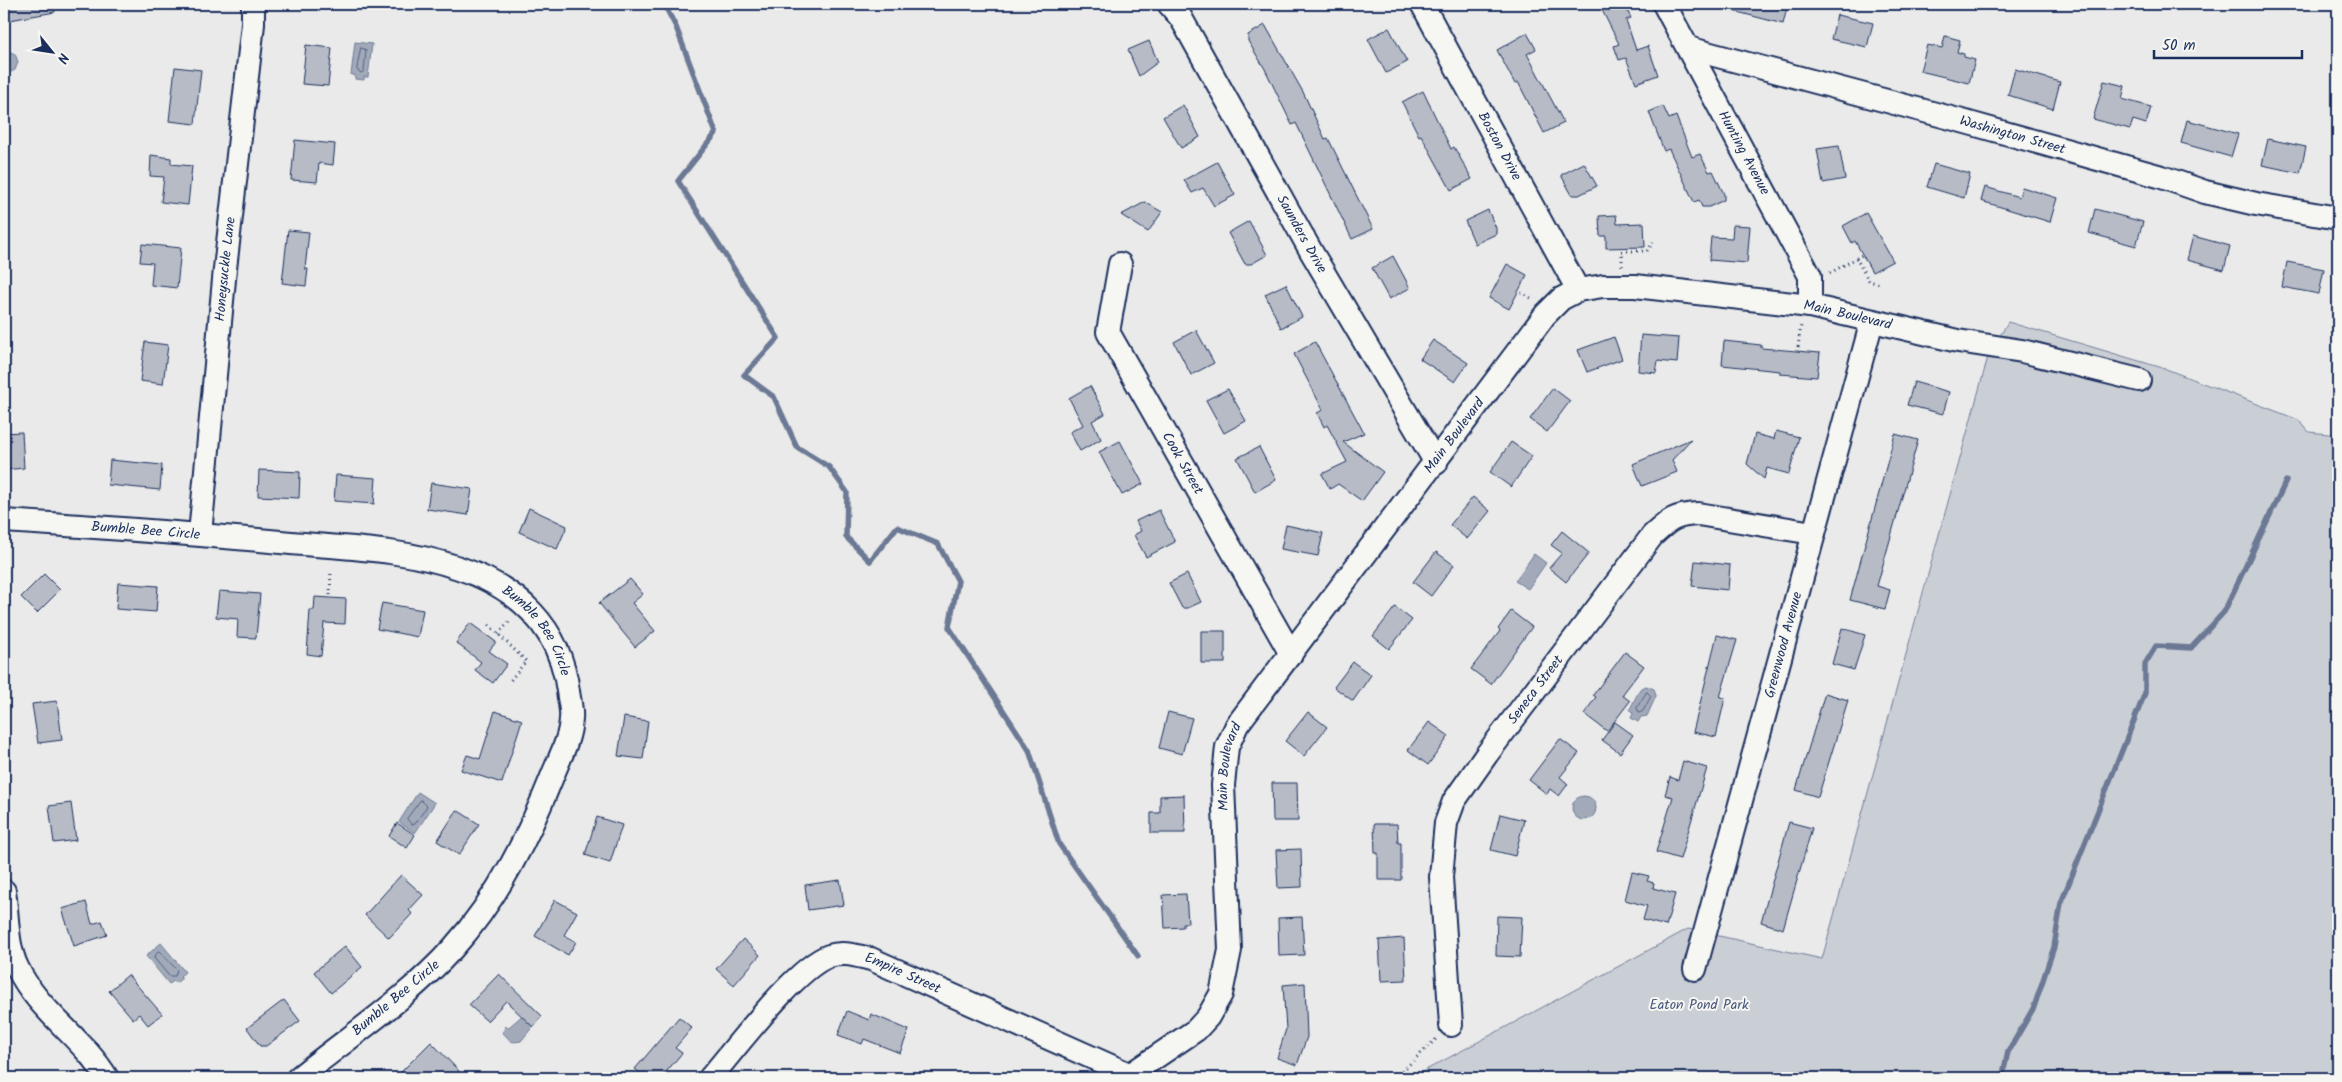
<svg xmlns="http://www.w3.org/2000/svg" width="2342" height="1082" font-family="Kalam,sans-serif">
  <rect width="100%" height="100%" fill="#e9eae9"/>
  <filter id="ink" filterUnits="userSpaceOnUse"><feTurbulence type="fractalNoise" baseFrequency=".02" numOctaves="2"/><feDisplacementMap in="SourceGraphic" scale="10" xChannelSelector="R" yChannelSelector="G"/><feConvolveMatrix kernelMatrix="1 2 1 2 8 2 1 2 1" color-interpolation-filters="sRGB"/></filter>
  <g filter="url(#ink)">
    <path fill="#caced5" stroke="#727e9a" d="M2008,322l158,47 133,51 10,12 29,3v643h-927l277,-149 134,30 166,-602z"/>
    <path fill="#a2aaba" stroke="#6c7995" d="M355,42l17,2 -4,33h-4v3l-9,-1v-4h-4z
      M4,49l11,5 3,8 -3,8 -11,5z
      M1534,554l12,9 -18,26 -13,-8z
      M1646,686l8,3 2,7 -9,20 -6,1 -3,5 -7,-4 2,-4 -3,-5 10,-20z
      M418,792l17,11 -20,30 -16,-11z
      M1572 808a12 12 0 1 1 24 0a12 12 0 1 1-24 0Z
      M161,943l24,29 -5,4 2,2 -6,5 -2,-2 -5,3 -23,-28z
      M524,1014l11,10 -14,17c-14,3 -10,-3 -19,-8l4,-7 3,1z"/>
    <g fill="none" stroke-linecap="round" stroke-linejoin="round">
      <path stroke="#516083" stroke-width="1" d="M361,48l5,2 -2,21 -3,2 -4,-3z
        M1647,692l4,4 -8,15 -4,2 -2,-5z
        M421,800l6,6 -12,18 -3,1 -5,-6z
        M159,951l18,19 -2,6h-6l-15,-18z"/>
      <path stroke="#6c7995" stroke-width="5.5" d="M664,4l12,23 40,106 -38,48 100,157 -34,37 30,22 23,50 32,20 18,25 -1,45 24,24 27,-34 41,17 20,37 -9,46 80,123 30,94 79,112
        M2002,1078l6,-26 26,-45 20,-60 7,-44 84,-210v-29l11,-18 35,2 33,-36 62,-131"/>
    </g>
    <path fill="#b6bbc6" stroke="#1b2f5e" d="M4,4h50l1,8 -51,9z
      M1599,4h25l7,14 -5,2 10,30 12,-4 10,29 -22,8 -10,-25 -7,2 -5,-14 5,-2z
      M1727,4h61l-5,20 -57,-15z
      M1837,15l36,8 -6,24 -36,-8z
      M1265,25l38,67 22,47 3,-1 45,91 -21,10 -56,-116 -4,2 -27,-56 -17,-28v-6z
      M1389,28l18,34 -21,11 -18,-34z
      M1527,33l9,16 -9,5 37,69 -20,10 -26,-51 -3,2 -18,-34z
      M1945,36l15,4 -3,12 7,2v3l11,3 -6,23 -49,-12 7,-26 15,3z
      M1149,41l9,21 -19,14 -11,-26z
      M306,45l26,3 -4,38 -26,-2z
      M175,67l26,3 -6,54 -26,-3z
      M2015,69l45,13 -7,27 -45,-14z
      M2104,81l21,5 -3,13 29,8 -5,17 -13,-4 -3,9 -37,-10z
      M1423,91l28,58 3,-2 18,32 -21,11 -30,-55 -2,1 -17,-34z
      M1183,105l17,32 -19,11 -18,-31z
      M1663,106l6,13 7,-3 16,41 8,-3 9,18 4,-1 11,23v6l-15,7h-7l-3,-7 -5,2 -25,-53 -5,2 -15,-39z
      M2187,120l51,14 -7,23 -50,-14z
      M2268,139l38,8 -6,26 -38,-8z
      M295,140l40,4 -2,21 -14,-2 -2,19 -26,-2z
      M1839,146l6,33 -22,4 -6,-34z
      M151,155l20,3v6l21,2 -4,39 -27,-3 3,-25 -14,-1z
      M1217,162l18,33 -21,11 -11,-18 -11,5 -8,-13z
      M1584,163l13,23 -18,9h-7l-11,-20z
      M1934,164l36,10 -6,24 -37,-11z
      M1985,187l34,10 3,-10 35,11 -7,24 -69,-21z
      M1145,202l17,10 -14,20 -27,-17z
      M2095,209l48,13 -7,24 -47,-13z
      M1488,210l8,18v6l-21,10 -10,-23z
      M1866,213l27,48 -21,11 -17,-31 -3,2 -9,-17z
      M1616,215l1,9 27,-1 1,24 -39,1v-12h-6l-1,-20z
      M1249,221l18,34 -16,9h-6l-17,-31z
      M1733,225l17,1 -3,37 -38,-3 2,-23 21,1z
      M288,230l21,2 -4,37h3l-2,17 -24,-3z
      M2193,236l37,10 -6,24 -37,-10z
      M142,244l39,4 -4,40 -26,-3 2,-22 -13,-1z
      M1393,256l17,32 -21,11 -17,-31z
      M2287,262l37,7 -5,25 -37,-7z
      M1507,264l20,11 -18,34 -20,-11z
      M1286,284l16,33 -21,11 -16,-34z
      M1196,330l18,33 -23,12 -17,-33z
      M1641,335l38,3 -2,25 -19,-2 -2,12 -18,-2z
      M1614,337l8,22 -35,13 -9,-22z
      M1433,340l35,23 -13,19 -35,-23z
      M1724,341l37,4v3l59,5 -3,24 -37,-3v-3l-58,-6z
      M145,342l23,3 -5,39 -23,-3z
      M1315,342l49,91 -21,9 40,30 -21,29 -24,-17 -8,5 -8,-15 25,-12 -20,-37 -3,2 -7,-14 6,-3 -29,-56z
      M1914,382l35,10 -6,22 -36,-9z
      M1090,386l15,28 -13,7 9,18 -21,12 -10,-19 13,-7 -14,-27z
      M1553,388l17,13 -23,31 -17,-13z
      M1228,389l18,32 -22,12 -18,-33z
      M1776,431l23,6 -10,37 -22,-6 -3,11 -17,-15 8,-30 19,5z
      M22,432l2,36 -20,2v-37z
      M1895,434l23,6 -41,146 13,4 -5,19 -35,-9z
      M1691,439l-19,21 5,12 -35,14 -9,-22z
      M1120,441l23,43 -21,11 -23,-43z
      M1511,442l21,14 -21,31 -21,-15z
      M1259,447l17,33 -21,12 -18,-34z
      M110,460l52,5 -2,25 -52,-5z
      M259,470l41,2 -1,26 -41,-2z
      M336,475l40,3 -2,26 -40,-3z
      M431,483l41,6 -4,26 -41,-6z
      M1473,497l17,14 -23,28 -17,-14z
      M529,508l38,18 -10,23 -38,-17z
      M1159,510l16,32 -29,15 -12,-22 7,-4 -5,-10z
      M1286,525l37,8 -5,23 -37,-7z
      M1562,531l27,22 -23,29 -17,-14 13,-15 -11,-8z
      M1436,552l18,13 -23,31 -18,-14z
      M1695,561l35,4 -2,25 -36,-4z
      M44,574l16,16 -23,23 -16,-16z
      M1187,574l14,28 -13,6h-6l-13,-25z
      M630,579l13,15 -11,9 23,28 -20,16 -36,-44z
      M118,583l40,3 -2,26 -40,-3z
      M219,591l41,3 -4,44 -19,-1 1,-18 -22,-2z
      M315,597l31,2 -1,25 -21,-1 -3,33 -14,-2 3,-44h4z
      M382,603l41,7 -5,27 -41,-8z
      M1395,607l17,13 -23,29 -16,-13z
      M1511,611l21,16 -41,57 -20,-15 29,-38 -2,-2z
      M470,623l26,19 -7,9 18,13 -14,19 -18,-13 6,-8 -25,-19z
      M1842,628l23,7 -11,35 -22,-6z
      M1201,631h24v32h-24z
      M1717,635l20,5 -17,57 5,1 -9,39 -23,-5z
      M1625,652l19,14 -22,29 8,6 -23,30 -23,-17 12,-17 -3,-2z
      M1353,662l18,13 -18,26 -19,-14z
      M1825,693l23,7 -30,97 -22,-7z
      M57,701l5,39 -24,3 -6,-39z
      M495,711l27,9 -20,63 -41,-13 6,-15 13,4z
      M1168,712l24,6 -10,36 -23,-6z
      M1308,712l19,15 -23,29 -19,-15z
      M624,717l24,4 -5,38 -25,-3z
      M1429,722l20,14 -21,29 -20,-15z
      M1615,722l18,13 -13,18 -18,-13z
      M1560,739l19,14 -19,24 8,7 -9,12 -9,-7 -3,5 -18,-14z
      M1683,761l24,7 -27,91 -24,-7 17,-55 -8,-2 5,-18 8,3z
      M1272,783h25l1,38h-25z
      M1184,795l1,38h-34v-20h9v-17z
      M71,803l5,37 -22,3 -5,-37z
      M457,810l22,14 -20,31 -22,-14z
      M1500,814l24,6 -9,36 -24,-6z
      M597,817l25,8 -12,38 -25,-8z
      M1789,822l23,6 -29,101 -22,-7z
      M397,823l18,12 -8,13 -18,-12z
      M1374,824h23l1,19h3v37h-23v-27h-3z
      M1301,849l1,38 -24,1 -2,-38z
      M1632,872l17,4 -2,5 7,2 -1,5 22,6 -9,32 -23,-6 4,-14 -22,-6z
      M401,875l22,20 -14,15 3,4 -23,24 -24,-23z
      M840,880l4,25 -36,5 -3,-25z
      M1186,894l2,29h-5v4l-18,1 -2,-33z
      M555,900l22,12 -13,23 12,7 -8,13 -33,-19z
      M86,902l6,22 10,-3 5,14 -33,11 -12,-37z
      M1497,916l25,1 -2,40 -24,-1z
      M1302,917l2,38 -25,1 -1,-38z
      M1404,938l2,42 -25,1 -2,-41z
      M743,939l17,16 -26,30 -18,-16z
      M345,946l17,21 -31,26 -17,-21z
      M499,974l43,42 -9,11 -27,-26 -19,20 -18,-16z
      M128,975l34,39 -14,11 -9,-11 -6,5 -24,-28z
      M1305,983l2,54 -10,28 -20,-7 9,-29 -3,-44z
      M284,1000l16,21 -34,25h-6l-13,-18z
      M847,1011l22,9 2,-6 38,16 -9,23 -36,-14 -2,5 -24,-9z
      M679,1017l13,11 -17,20 7,5 -21,25h-15l-11,-9z
      M431,1042l28,29 -7,7h-57z"/>
    <g fill="none" stroke-linecap="round" stroke-linejoin="round">
      <g stroke="#1b2f5e" stroke-width="26">
        <g id="minor">
          <path id="s1" d="M1169,4l12,14 131,235 124,210"/>
          <path id="s2" d="M1422,4l156,286"/>
          <path id="s3" d="M1664,4l146,272v30"/>
          <path id="s4" d="M1688,48l274,73 200,56 43,15 51,12 82,14"/>
          <path id="s5" d="M1120,264l-12,68 183,322"/>
          <path id="s6" d="M4,521c96,6 192,13 287,22 56,5 114,6 168,25 59,20 101,59 109,123 1,9 4,18 3,28 -1,19 -10,36 -17,53 -25,63 -55,125 -101,176 -45,50 -103,88 -155,130"/>
          <path id="s7" d="M200,534l25,-265 28,-245v-20"/>
          <path d="M4,891c4,25 2,53 13,76 20,43 66,71 90,111"/>
          <path id="s8" d="M1695,969l177,-648"/>
          <path id="s9" d="M1451,1025l-10,-148 5,-54 8,-22 33,-47 165,-218c17,-16 22,-21 46,-22l115,19"/>
          <path id="s10" d="M710,1078c25,-29 86,-111 119,-122 14,-5 28,0 42,3l260,116"/>
          <path id="s11" d="M1125,1078l71,-48 12,-13 13,-23 9,-44 -7,-165 4,-38 10,-22 308,-410 16,-16 17,-9 25,-4h32l175,20 148,35 64,10 117,29"/>
        </g>
      </g>
      <path stroke="#1b2f5e" stroke-width="3" stroke-dasharray="1 4" stroke-linecap="butt" d="M1856,258l13,23 11,3
        M1622,266v-15h25l7,-10
        M1830,273l32,-18
        M1521,293l12,6
        M1798,347l3,-22
        M330,595l1,-25
        M489,625l37,36 -17,21
        M498,634l13,-14
        M1395,1078l41,-39"/>
      <use href="#minor" stroke="#f6f6f2" stroke-width="22"/>
    </g>
  </g>
  <g text-anchor="middle" dominant-baseline="central" stroke-width="4" stroke-linejoin="round" paint-order="stroke">
    <g font-size="14" fill="#1b2f5e" stroke="#f6f6f2">
      <text stroke="none"><textPath href="#s4" startOffset="336">Washington Street</textPath></text>
      <text stroke="none"><textPath href="#s2" startOffset="162">Boston Drive</textPath></text>
      <text stroke="none"><textPath href="#s3" startOffset="169">Hunting Avenue</textPath></text>
      <text stroke="none"><textPath href="#s1" startOffset="266">Saunders Drive</textPath></text>
      <text stroke="none"><textPath href="#s7" startOffset="266">Honeysuckle Lane</textPath></text>
      <text stroke="none"><textPath href="#s11" startOffset="1229">Main Boulevard</textPath></text>
      <text stroke="none"><textPath href="#s11" startOffset="764">Main Boulevard</textPath></text>
      <text stroke="none"><textPath href="#s5" startOffset="220">Cook Street</textPath></text>
      <text stroke="none"><textPath href="#s6" startOffset="142">Bumble Bee Circle</textPath></text>
      <text stroke="none"><textPath href="#s6" startOffset="562">Bumble Bee Circle</textPath></text>
      <text stroke="none"><textPath href="#s8" startOffset="336">Greenwood Avenue</textPath></text>
      <text stroke="none"><textPath href="#s9" startOffset="364">Seneca Street</textPath></text>
      <text stroke="none"><textPath href="#s11" startOffset="359">Main Boulevard</textPath></text>
      <text stroke="none"><textPath href="#s10" startOffset="249">Empire Street</textPath></text>
      <text transform="translate(396 998) rotate(-40)">Bumble Bee Circle</text>
    </g>
    <g font-size="14" fill="#47577c" stroke="#f6f6f2">
      <text x="1699" y="1005">Eaton Pond Park</text>
    </g>
  </g>
  <rect width="2342" height="1082" fill="none" stroke="#f6f6f2" stroke-width="20"/>
  <rect x="10" y="10" width="2322" height="1062" fill="none" stroke="#1b2f5e" stroke-width="2" filter="url(#ink)"/>
  <g transform="translate(52 52) rotate(120)" stroke="#f6f6f2" stroke-width="4" paint-order="stroke">
  <path d="M0-4L9 19L0 12L-9 19Z" fill="#1b2f5e"/>
  <text y="-8" font-size="14" font-weight="bold" text-anchor="middle" fill="#1b2f5e">N</text>
  </g>
  <path d="M2154 50v8h148v-8" fill="none" stroke="#1b2f5e" stroke-width="2.5"/>
  <text x="2162" y="50" font-size="15" fill="#1b2f5e" stroke="#f6f6f2" stroke-width="4" paint-order="stroke">50 m</text>
</svg>
